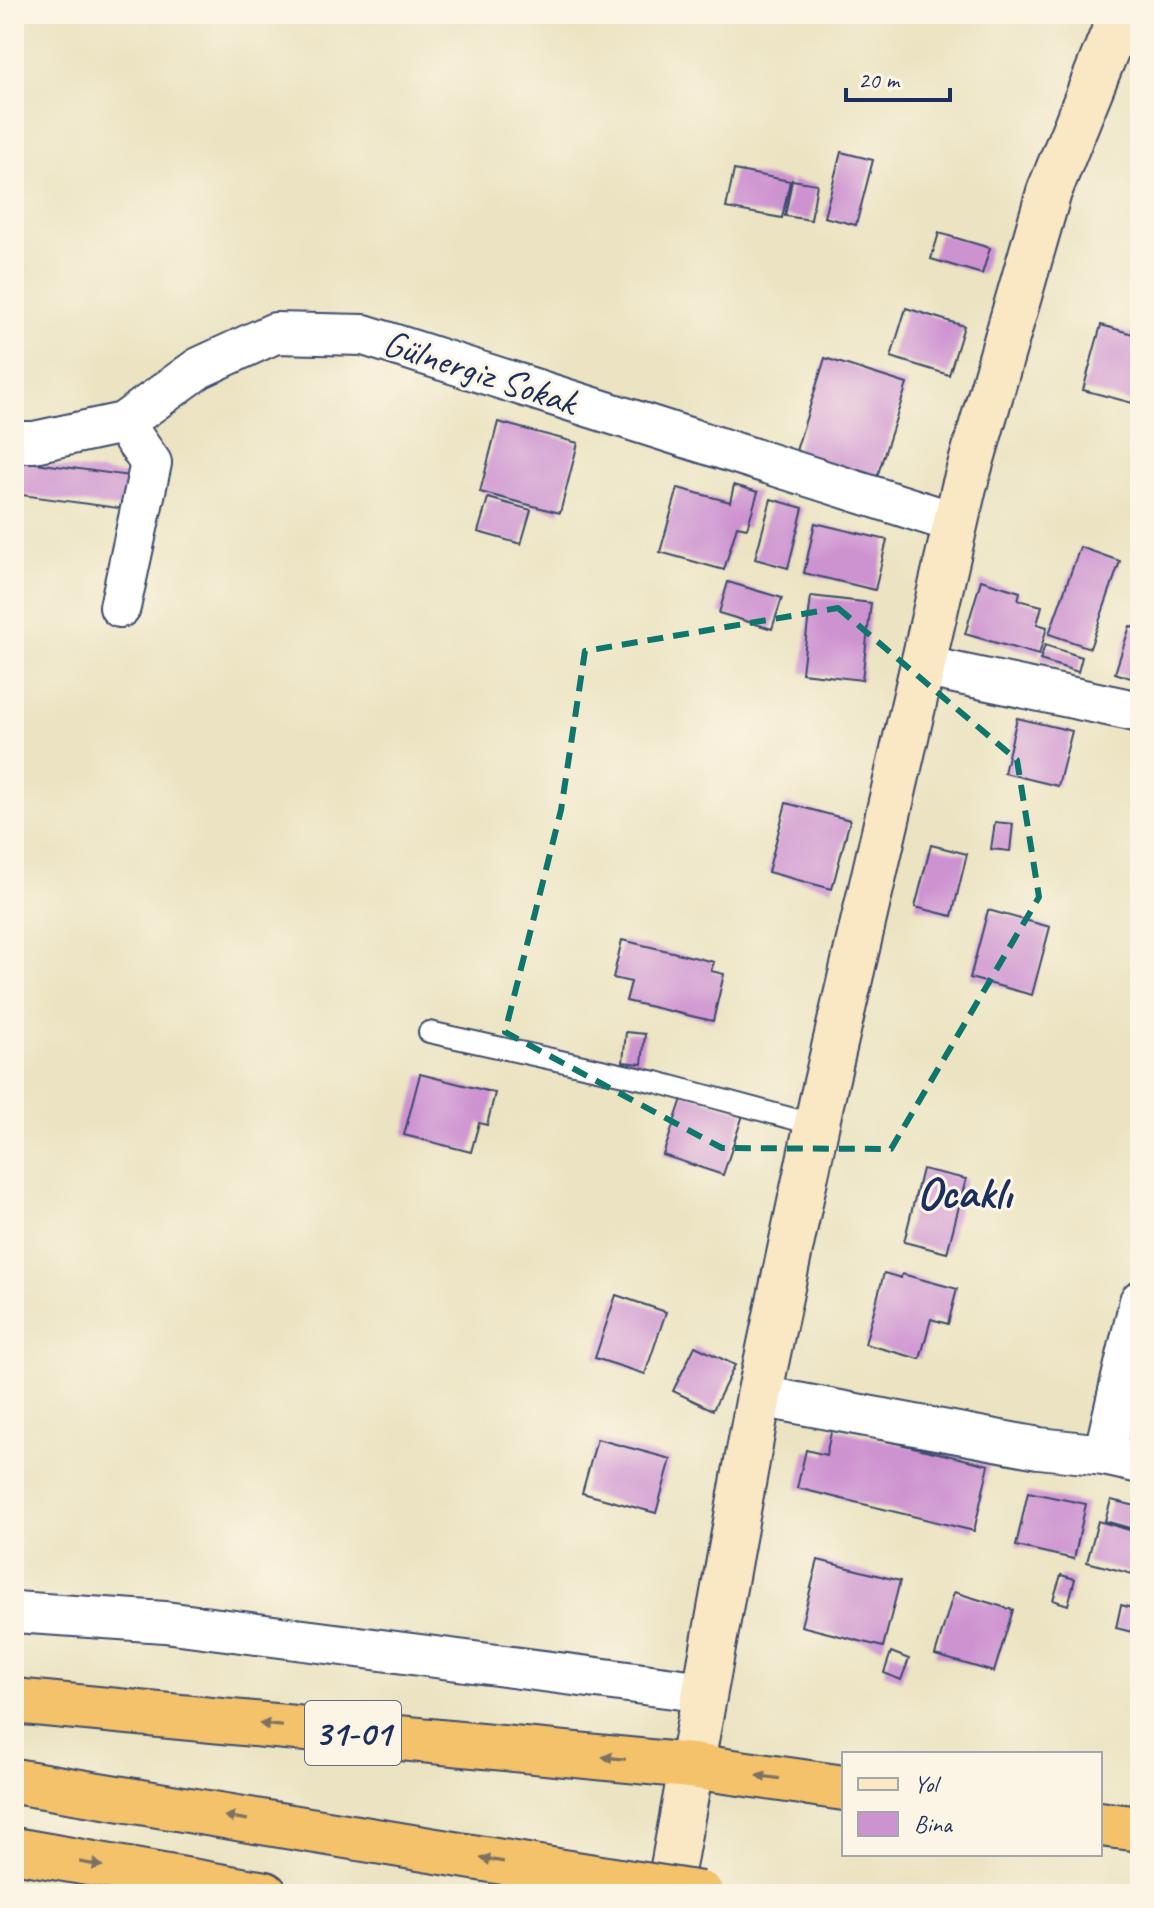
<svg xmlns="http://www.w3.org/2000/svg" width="1154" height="1908" font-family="Caveat,sans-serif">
  <rect width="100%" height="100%" fill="#fcf5e5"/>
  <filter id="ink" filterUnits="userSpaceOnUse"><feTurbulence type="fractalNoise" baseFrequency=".0125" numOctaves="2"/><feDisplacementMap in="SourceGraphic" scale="16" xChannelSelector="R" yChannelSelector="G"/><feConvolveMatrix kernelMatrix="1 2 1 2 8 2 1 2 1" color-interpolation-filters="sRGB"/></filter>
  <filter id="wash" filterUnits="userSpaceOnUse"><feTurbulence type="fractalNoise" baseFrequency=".006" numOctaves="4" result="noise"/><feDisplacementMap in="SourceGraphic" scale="32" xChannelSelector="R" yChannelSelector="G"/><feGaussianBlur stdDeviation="1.8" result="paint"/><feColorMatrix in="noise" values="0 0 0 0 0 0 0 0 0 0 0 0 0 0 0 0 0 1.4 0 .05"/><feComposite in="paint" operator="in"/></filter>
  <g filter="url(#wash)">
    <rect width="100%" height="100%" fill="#ebe3c1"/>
    <g id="blocks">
      <path fill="#cd93d1" d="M841,152l32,8 -17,65 -32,-8z
        M734,170l56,11 -8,37 -56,-10z
        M792,180l25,4 -6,36 -26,-4z
        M939,233l51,15 -8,26 -51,-15z
        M906,308l58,18 -15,49 -58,-18z
        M1101,325l39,11v69l-57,-15z
        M825,358l82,26 -32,99 -81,-26z
        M498,422l80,21 -18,70 -80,-21z
        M14,460l116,16 -5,33 -111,-15z
        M734,485l24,7 -11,36 -10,-2 -13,44 -64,-18 18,-64 52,14z
        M488,498l43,12 -10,34 -43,-12z
        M771,499l32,9 -15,60 -33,-9z
        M815,523l72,17 -12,50 -71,-17z
        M1080,547l40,14 -30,87 -41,-14z
        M981,580l39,12 -2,8 24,6 -5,18 10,3 -8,28 -74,-21z
        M728,582l54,16 -10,31 -53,-16z
        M811,596l60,7 -9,77 -60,-7z
        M1130,626l10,3v52l-25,-8z
        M1045,645l37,12 -4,15 -38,-12z
        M1017,718l55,13 -14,55 -54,-13z
        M786,803l64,17 -18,69 -64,-17z
        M995,822l18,2 -3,27 -19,-2z
        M931,845l36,9 -15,62 -37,-9z
        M988,910l62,17 -18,68 -62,-17z
        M622,940l92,22 -3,9 13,3 -11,47 -87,-20 5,-19 -18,-4z
        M626,1032l19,2 -3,30 -19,-2z
        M420,1074l75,19 -8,32 -8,-2 -8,29 -67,-17z
        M684,1093l60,19 -21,63 -60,-20z
        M922,1169l44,10 -19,74 -43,-11z
        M884,1273l17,5 1,-4 55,15 -9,35 -17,-5 -11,40 -55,-15z
        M616,1295l50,17 -21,62 -50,-16z
        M695,1346l40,19 -22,45 -40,-19z
        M832,1428l157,37 -15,66 -177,-43 9,-38 20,5z
        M597,1439l74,20 -15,54 -74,-20z
        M1028,1492l58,12 -12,55 -58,-13z
        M1111,1500l29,7v24l-35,-10z
        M1098,1521l42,12v43l-53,-14z
        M818,1560l82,21 -17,66 -82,-21z
        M1061,1575l14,4 -7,26 -15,-5z
        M954,1592l59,18 -19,62 -59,-17z
        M1121,1605l19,5v24l-24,-6z
        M891,1652l18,7 -8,21 -17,-7z"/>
    </g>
  </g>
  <g filter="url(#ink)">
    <use href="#blocks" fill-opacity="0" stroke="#3a4a6d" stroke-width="2"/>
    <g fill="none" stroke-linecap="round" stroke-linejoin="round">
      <g stroke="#3a4a6d" stroke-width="24">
        <path id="service" d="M429,1032l227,50 160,43"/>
      </g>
      <g stroke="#3a4a6d" stroke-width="44">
        <path id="minor" d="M14,442h20l89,-19 76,-55 76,-35 89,2 592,188
          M120,607l31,-144 -28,-40
          M922,666l218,46
          M759,1396l280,52 65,7 36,8
          M1104,1455l36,-154
          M14,1612l151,10 540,70"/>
      </g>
      <g stroke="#3a4a6d" stroke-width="48">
        <path id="secondary" d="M668,1894l91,-498 62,-292 143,-617 85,-295 72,-178"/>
      </g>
      <g stroke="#3a4a6d" stroke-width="48">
        <path id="trunk" d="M14,1701l677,65"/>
      </g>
      <g stroke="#3a4a6d" stroke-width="48">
        <path id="motorway" d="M691,1766l153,22
          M14,1781l555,92
          M1100,1824l40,5
          M14,1850l251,44"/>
      </g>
      <use href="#service" stroke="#fff" stroke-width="20"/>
      <use href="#minor" stroke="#fff" stroke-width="40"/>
      <use href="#secondary" stroke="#fae7c3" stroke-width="44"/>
      <use href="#trunk" stroke="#f3c26a" stroke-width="44"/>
      <use href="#motorway" stroke="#f3c26a" stroke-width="44"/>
      <g stroke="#3a4a6d" stroke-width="48" stroke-linecap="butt">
        <path id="motorway-bridge" d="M569,1873l132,21"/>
      </g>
      <use href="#motorway-bridge" stroke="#f3c26a" stroke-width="44"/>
    </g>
    <defs><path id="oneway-solid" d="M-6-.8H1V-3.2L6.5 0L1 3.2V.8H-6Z" transform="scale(2)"/></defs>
    <g fill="#7c7163">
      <use href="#oneway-solid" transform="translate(271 1725) rotate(-174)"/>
      <use href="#oneway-solid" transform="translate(614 1758) rotate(-174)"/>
      <use href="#oneway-solid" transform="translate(768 1777) rotate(-172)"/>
      <use href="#oneway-solid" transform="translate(236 1818) rotate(-171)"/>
      <use href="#oneway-solid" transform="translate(492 1860) rotate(-171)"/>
      <use href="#oneway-solid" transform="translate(91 1864) rotate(10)"/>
    </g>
  </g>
  <path fill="none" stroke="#0f766e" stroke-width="6" stroke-dasharray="16 10" stroke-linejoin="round" d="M838,608l179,152 22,137 -148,252 -169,-1 -217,-116 56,-222 24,-159z"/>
  <g text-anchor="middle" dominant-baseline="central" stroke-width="6" stroke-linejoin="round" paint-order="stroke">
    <rect fill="#fcf5e5" stroke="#5e6a86" stroke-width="2" x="305" y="1701" width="96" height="64" rx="6"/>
    <g font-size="36" font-weight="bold" fill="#1b2f5e">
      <text x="353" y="1733">31-01</text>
    </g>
    <g font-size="38" fill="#1b2f5e" stroke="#fcf5e5">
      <text transform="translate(480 372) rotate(18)">Gülnergiz Sokak</text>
    </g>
    <g font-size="46" font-weight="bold" fill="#1b2f5e" stroke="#fcf5e5">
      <text x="964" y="1193">Ocaklı</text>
    </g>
  </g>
  <rect width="1154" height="1908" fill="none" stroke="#fcf5e5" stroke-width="48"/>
  <rect x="842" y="1752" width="260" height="104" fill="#fcf5e5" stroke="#a2a6af" stroke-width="2"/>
  <rect x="858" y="1778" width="40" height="12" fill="#fae7c3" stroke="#a2a6af" stroke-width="2"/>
  <text x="914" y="1792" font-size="24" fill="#1b2f5e">Yol</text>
  <rect x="858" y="1812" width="40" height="24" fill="#cd93d1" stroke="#a2a6af" stroke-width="2"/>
  <text x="914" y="1832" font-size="24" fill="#1b2f5e">Bina</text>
  <path d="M846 88v12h104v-12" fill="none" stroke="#1b2f5e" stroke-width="4"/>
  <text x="858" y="88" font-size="24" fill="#1b2f5e" stroke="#fcf5e5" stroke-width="6" paint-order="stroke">20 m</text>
</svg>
